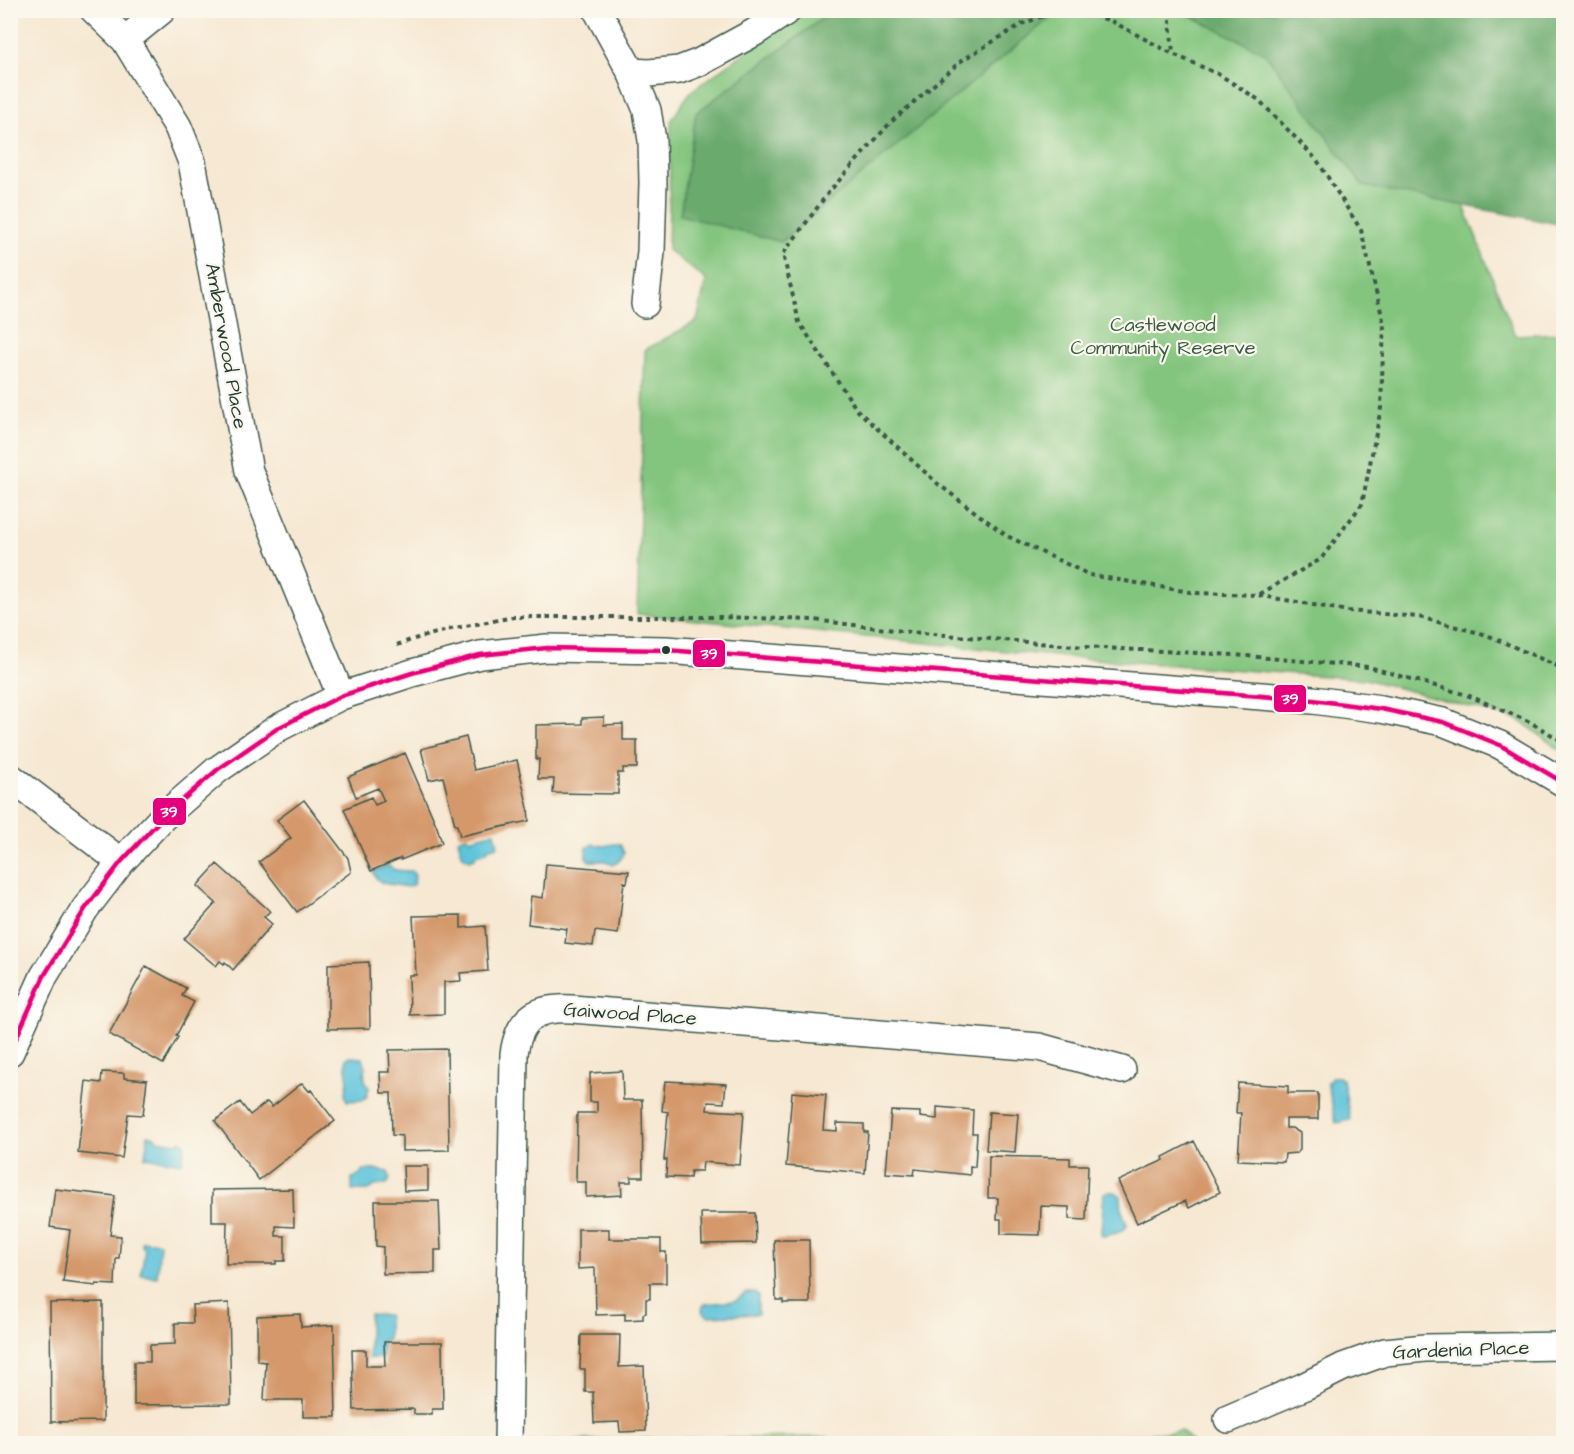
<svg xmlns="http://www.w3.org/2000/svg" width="1574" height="1454" font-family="'Architects Daughter',sans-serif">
  <rect width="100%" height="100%" fill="#fbf7ec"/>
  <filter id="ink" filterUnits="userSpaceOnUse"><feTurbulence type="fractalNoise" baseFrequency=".0167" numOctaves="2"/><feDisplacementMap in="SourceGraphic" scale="12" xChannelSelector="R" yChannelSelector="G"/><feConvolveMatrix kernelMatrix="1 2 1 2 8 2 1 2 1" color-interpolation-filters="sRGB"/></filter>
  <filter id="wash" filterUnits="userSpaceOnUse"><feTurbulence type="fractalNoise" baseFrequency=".008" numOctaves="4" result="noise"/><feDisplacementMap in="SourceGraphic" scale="24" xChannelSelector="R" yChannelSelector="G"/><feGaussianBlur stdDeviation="1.35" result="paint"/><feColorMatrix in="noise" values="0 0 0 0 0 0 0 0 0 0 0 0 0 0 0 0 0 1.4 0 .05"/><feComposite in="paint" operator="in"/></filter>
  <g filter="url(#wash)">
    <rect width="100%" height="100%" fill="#f6e8d2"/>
    <path fill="#83c57e" stroke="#518159" stroke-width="1.5" d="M803,11h584l128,324 48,-2v419l-44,-32 -154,-41 -300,-22 -428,-43 8,-264 52,-29 9,-41 -38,-30 3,-129 19,-29z
      M1181,1431l12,12h-171z
      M827,1437l13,6h-310v-1l88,-3z"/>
    <path fill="#6aaa6d" stroke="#447450" stroke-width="1.5" d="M832,11h226l-277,231 -101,-27 16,-102z
      M1181,11h382v214l-200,-39 -98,-133z"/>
    <path fill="#5dc3da" stroke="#3e8087" stroke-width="1.5" d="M495,832l3,14 -11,3v3l-12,3v3l-6,2 -7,-5 -4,-16 10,-3 1,3z
      M593,844l11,2 10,-2h6l4,9c-2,6 -5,9 -11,12l-8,-4h-16l-3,-4v-8z
      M388,865c8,8 14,5 24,6l3,5 -1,8c-7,5 -10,2 -18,1 -11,-1 -19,-2 -23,-13z
      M350,1057l13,1c5,10 -3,19 6,30l-2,8 -3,4 -17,1 -2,-5 3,-15 -2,-12v-11z
      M1332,1077h8l1,3 2,-1 7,41 -14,3 -9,-41h2z
      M148,1135l8,2 1,3 20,3 4,-3 4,4 -3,19 -37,-6z
      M364,1170h14l10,2c6,14 -6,13 -14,14 -5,8 -14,2 -22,5v-13l6,-2z
      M1110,1192h5l6,4 1,15 5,14c-6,9 -14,9 -25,11l-1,-4 3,-39z
      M142,1241l18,2 -3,34 -16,-2 4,-26 -3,-3z
      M746,1293h9l3,3v18l-50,2 -6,-5 1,-5 2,-2 30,-3z
      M369,1314l19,1v25h-6v18h-13z"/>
    <g id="blocks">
      <path fill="#d4986b" d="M604,717v8l19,-1v16h14v28h-14v5h-5v21l-65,-1 1,-14h-16l1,-20 -3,1v-35l46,-1v-6z
        M466,737l8,33 43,-10 11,48 1,13 -69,15 -3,-11h-2l-12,-48 -14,3 -8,-31z
        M405,753l32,74 5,16 -41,17v-2l-30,13 -27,-62 27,-12 4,8 9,-4 -6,-13 -22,9 -8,-20z
        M304,800l44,58 3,14 -54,40 -38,-50 32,-24 -14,-18z
        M217,864l53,47 -6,6 8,7 -39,46 -8,-8 -1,2 -4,-3 -4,5 -32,-27 32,-36 -19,-17z
        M546,864l83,7 -2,12 -3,-1 -6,52 -23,-3 -2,15 -28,-3 2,-14 -39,-5 3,-28 12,2z
        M461,915v13l24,-2 3,45 -28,2 1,8 -17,1v32l-34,1 -1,-40h7l-3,-59z
        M369,962l1,66 -42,1v-65z
        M146,966l40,22 -4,8 12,6 -18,34 2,1 -15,27 -54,-30z
        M447,1049l2,101 -47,1v-15l-10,-1 -1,-42h-10l-1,-21h10l-1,-22z
        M622,1071l1,29h19l1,77h-12v5h-10l1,13 -36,2v-15h-10l1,-69h20v-11h-7v-29z
        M102,1072l22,1v5l23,2 -4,35 -15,-1 -6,44 -44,-5 8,-72 15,2z
        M665,1081l61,3 -2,19 -16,-1 -1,8 37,2 -4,53 -37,-3 -1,9h-11l-1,7 -24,-1 1,-17h-3l4,-48 -6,-1z
        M302,1083l7,8 2,-1 24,31 -76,59 -44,-59 25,-19 10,13 17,-13 5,5z
        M1238,1083l50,3v7h30v26h-32v9h6l8,5v17l-3,3 -12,1 -1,8 -46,-2 3,-47h-5z
        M792,1092l34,3 -3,35 14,1v-8l27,1v8h4l-3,41 -79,-7z
        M937,1107l36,3 -1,23h5l-2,34 -5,-1v9l-55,-6 -1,6 -28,-2 5,-62 29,1v5l17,2z
        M989,1112l29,2 -3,38 -29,-2z
        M1194,1141l26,51 -31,16 -4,-7 -48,22 -19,-42 46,-21 -1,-3z
        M989,1156l81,2v7h18l-2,55 -17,-1v-12l-28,-1 -1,29 -39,-1v-15h-4l1,-21h-10z
        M403,1166h25v24l-24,1z
        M55,1189l60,7 -5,39 11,1 -2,22h-3l-1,27 -19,-1v2l-33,-4 7,-52 -20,-3z
        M293,1189l1,38 -18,-1v10h9v25h-9v3h-50l1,-42h-15v-32z
        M375,1201h64l2,49h-6v23l-52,1v-27l-7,-1z
        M701,1213h54l1,30 -54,1z
        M578,1229h31v10h52v13h5v31h-16v16h-4v14l-3,1v5l-18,1v-6l-29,1 -1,-47 -17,1z
        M774,1240h35l1,63h-27v-3h-7z
        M103,1302v119l-52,1 -1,-119z
        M229,1303l2,101 -97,1v-43h16v-17l25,-1v-21h18l-1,-18z
        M300,1314l1,13 33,-2 2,92h-33v-17h-39l2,-38 -9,-1v-45z
        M581,1335h39l-1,32 25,-1 2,65 -26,1 -1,-10 -25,1 -1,-31h-8v-23h-5z
        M384,1342h58l1,67h-11v5h-18v-5l-60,1 -2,-60h14v16h19z"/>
    </g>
  </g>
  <g filter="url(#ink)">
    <use href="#blocks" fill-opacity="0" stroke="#3f574c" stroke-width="1.5"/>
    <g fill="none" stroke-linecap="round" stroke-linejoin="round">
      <g stroke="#3f574c" stroke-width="30">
        <path id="street" d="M94,10l31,30 53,87 14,35 57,309 92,225
          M597,10l34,62 16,38 5,30 1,43 -2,69 -6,52
          M125,40l37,-30
          M631,72l18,1 30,-3 21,-8 55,-30 33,-22
          M10,777l111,85
          M10,1052l34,-76 41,-67 36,-47 42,-45 54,-47 61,-42 63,-32 71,-23 68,-18 67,-7 119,2 647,50 68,9 62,13 57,23 64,38
          M1228,1419l75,-32 40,-20 42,-15 40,-4 139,-2
          M508,1444l6,-390c5,-36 22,-47 58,-45l467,38 83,23"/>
      </g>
      <path stroke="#3f574c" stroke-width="4" stroke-dasharray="4.5 4.5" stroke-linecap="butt" d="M1059,10l-37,14 -61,37 -71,62 -62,70 -45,61 16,68 58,88 81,74 69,52 83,39 106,18 61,2 91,16 71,6 68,18 77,34
        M1077,10l34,11 62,33 47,21 39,25 58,60 44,70 23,94 -3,84 -19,96 -41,55 -63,36
        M1169,10l4,43
        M397,645l17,-6 41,-11 59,-11h207l93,3 96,12 175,15 150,8 134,12 98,28 61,26 36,21"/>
      <use href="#street" stroke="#fff" stroke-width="27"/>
      <g stroke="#fbf7ec" stroke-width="9">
        <path id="bus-1" d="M10,1052l34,-76 41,-67 36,-47 42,-45 54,-47 61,-42 63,-32 71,-23 68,-18 67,-7 119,2 647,50 68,9 62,13 57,23 64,38"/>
      </g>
      <use href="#bus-1" stroke="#e5007d" stroke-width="4.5"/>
    </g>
  </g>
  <circle fill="#1f3d34" stroke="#fbf7ec" stroke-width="2" cx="666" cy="650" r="5"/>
  <g text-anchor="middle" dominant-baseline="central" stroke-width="4.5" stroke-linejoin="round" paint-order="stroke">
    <g font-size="20" fill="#385f46" stroke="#fbf7ec">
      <text x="1163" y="325">Castlewood<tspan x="1163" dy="23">Community Reserve</tspan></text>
    </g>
    <g font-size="20" fill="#1f3d34" stroke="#fbf7ec">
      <text transform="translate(226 346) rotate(80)">Amberwood Place</text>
      <text transform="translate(630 1014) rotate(4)">Gaiwood Place</text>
      <text transform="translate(1461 1350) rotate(-2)">Gardenia Place</text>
    </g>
  </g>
  <g stroke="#fbf7ec" stroke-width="2">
    <rect x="692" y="639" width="34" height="29" rx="6" fill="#e5007d"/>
    <rect x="1273" y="684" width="34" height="29" rx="6" fill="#e5007d"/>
    <rect x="152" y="797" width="35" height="29" rx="6" fill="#e5007d"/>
  </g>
  <g font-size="16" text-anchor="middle" font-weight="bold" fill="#fff">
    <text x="709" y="659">39</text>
    <text x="1290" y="704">39</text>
    <text x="169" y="817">39</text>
  </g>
  <rect width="1574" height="1454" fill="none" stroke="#fbf7ec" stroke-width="36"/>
</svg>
